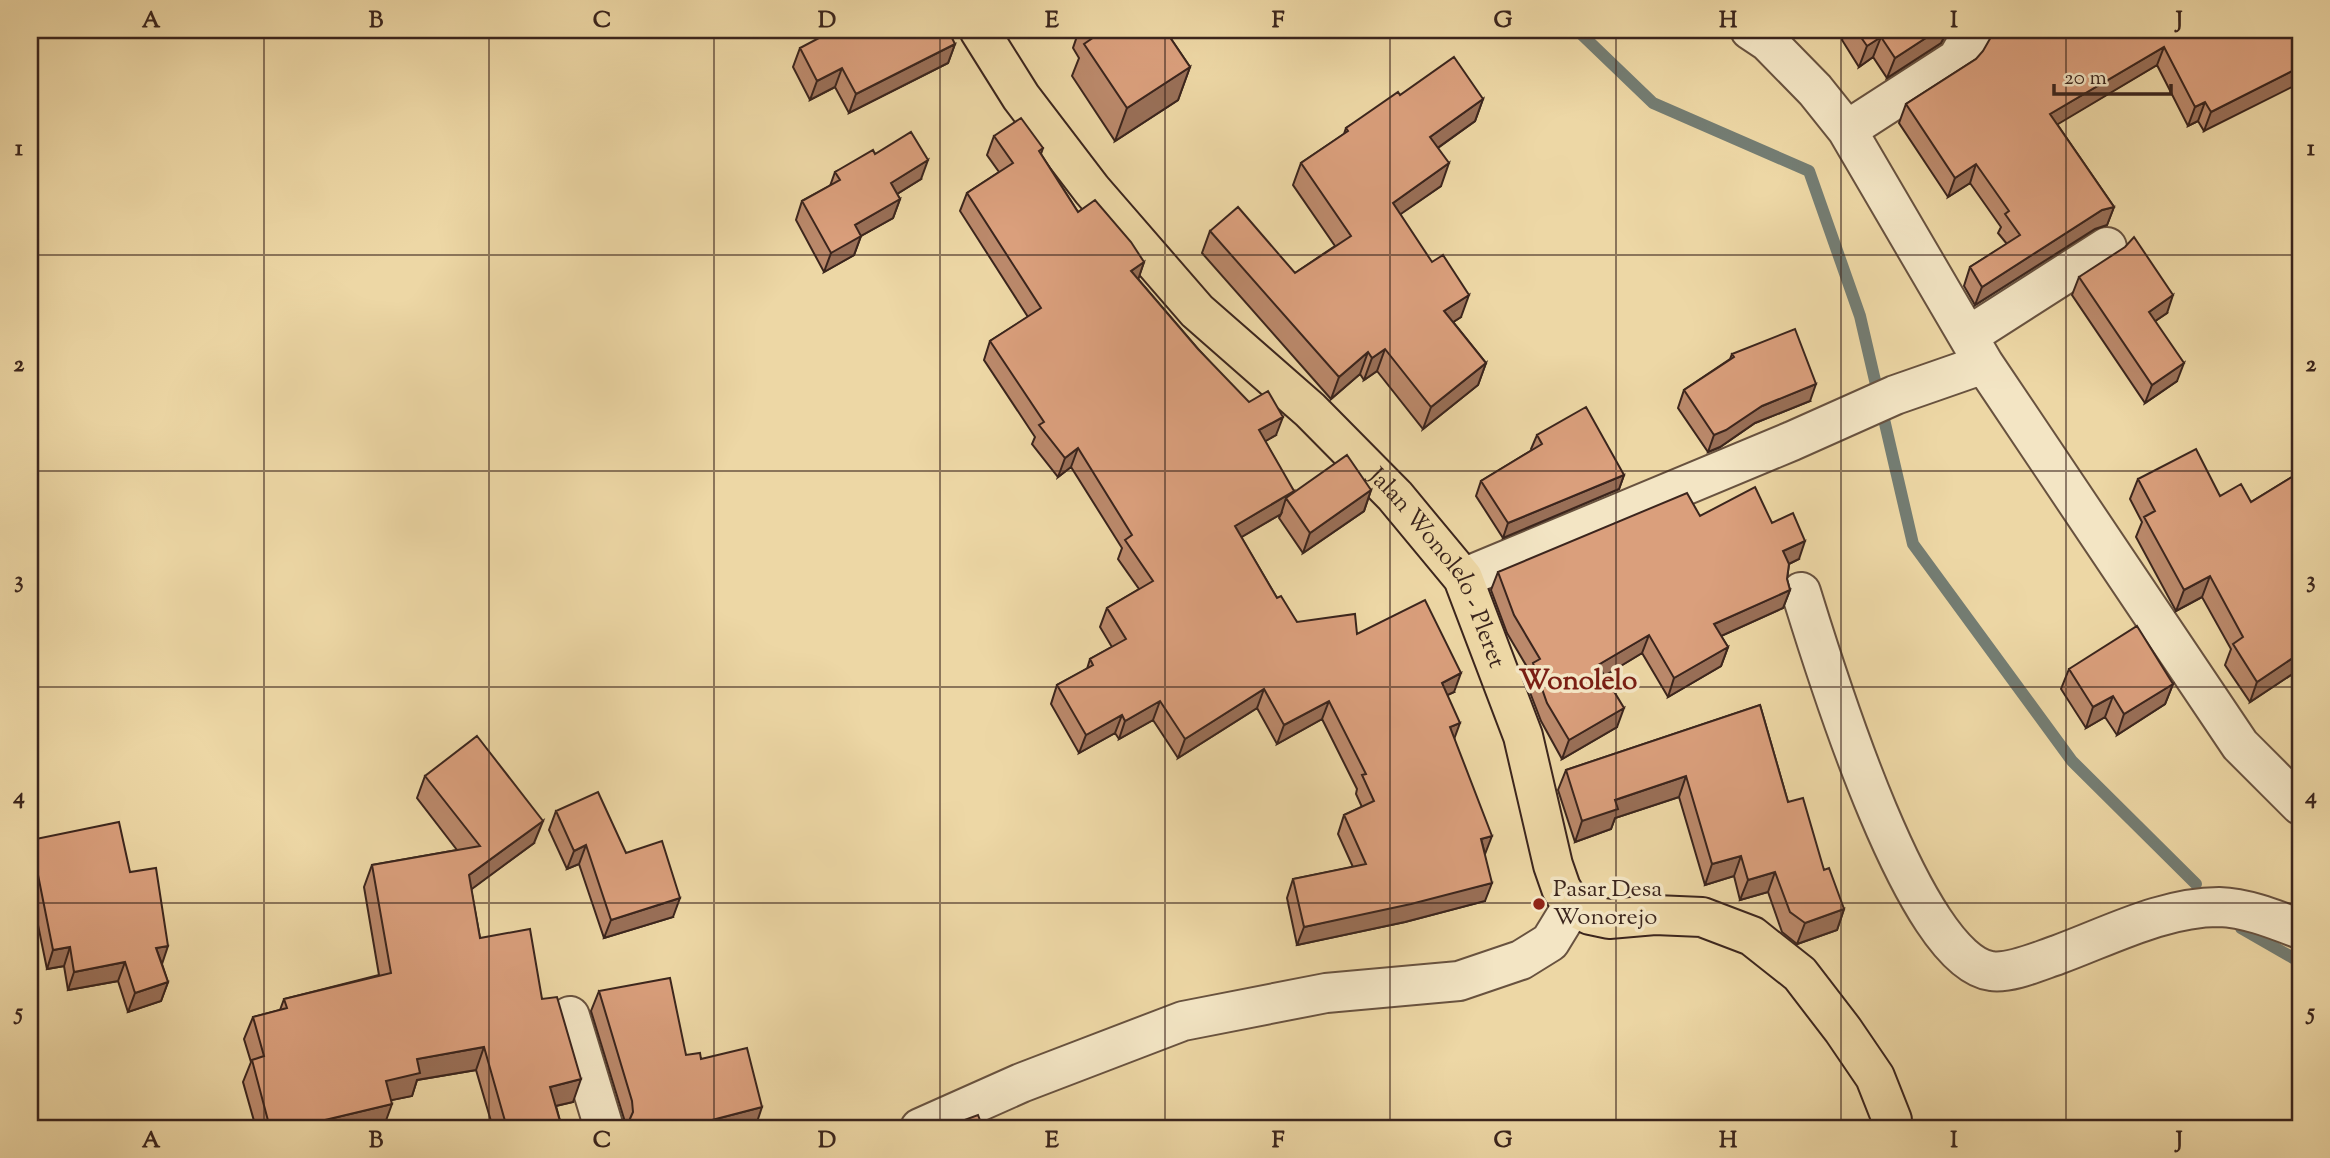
<svg xmlns="http://www.w3.org/2000/svg" width="2330" height="1158" font-family="'Sorts Mill Goudy',serif">
  <rect width="100%" height="100%" fill="#edd7a5"/>
  <filter id="stains"><feTurbulence type="fractalNoise" baseFrequency=".00286" numOctaves="4"/><feColorMatrix values="0 0 0 0 .2 0 0 0 0 .09 0 0 0 0 .02 0 0 0 .5 -.17"/></filter>
  <radialGradient id="worn" r=".72"><stop offset=".6" stop-color="#630" stop-opacity="0"/><stop offset="1" stop-color="#630" stop-opacity=".3"/></radialGradient>
  <g fill="none" stroke-linecap="round" stroke-linejoin="round">
    <path stroke="#747d73" stroke-width="12" d="M1577,30l76,73 156,68 51,145 53,228 159,217 124,123
      M2241,928l59,34"/>
    <g stroke="#68523f" stroke-width="42">
      <path id="minor" d="M1750,30l18,12 47,48 32,40 137,234 256,381 60,60
        M1847,130l110,-71 17,-29
        M1968,336l139,-89
        M1463,578l329,-137 103,-46 89,-31
        M1801,592c22,71 112,369 190,379 19,3 48,-10 66,-16 52,-19 106,-48 162,-48 28,1 55,12 81,22
        M570,1016l34,112
        M920,1128l101,-45 162,-62 143,-28 133,-12 62,-21 29,-18 22,-36"/>
    </g>
    <g stroke="#3b251d" stroke-width="42">
      <g id="major">
        <path id="s1" d="M979,30l42,67 71,93 105,121 113,99 85,86 68,82 60,158 30,129 8,23 11,18 18,9 19,4 46,-4 47,2 50,19 48,38 43,56 32,47 17,43v8"/>
      </g>
    </g>
    <use href="#minor" stroke="#f3e5c4" stroke-width="38"/>
    <use href="#major" stroke="#edd7a5" stroke-width="38"/>
  </g>
  <path fill="#bb896b" stroke="#3b251d" stroke-width="2" d="M1071,30h94l25,37 -12,33 -63,41 -43,-65 7,-18 -6,-10 3,-9z
    M1846,30h102l-7,13 -54,35 -14,-21 -14,10 -17,-27z
    M2299,30l-95,101 -6,-10 -10,5 -31,-61 -100,59 57,83 -7,18 -12,4 -120,76 -11,-19 6,-19 37,-23 -9,-11 3,-6 -31,-44 -22,14 -49,-74 7,-19 70,-45z
    M955,44l-7,19 -99,50 -14,-26 -25,13 -17,-33 7,-19z
    M1400,95l83,4 -8,22 -37,27 3,38 -41,28 61,103 -8,5 33,41 -8,22 -55,44 -46,-58 -13,9 -4,-6 -29,25 -129,-146 8,-22 85,42 40,-27 -42,-61 8,-22 43,-29 2,-6z
    M994,136l49,12 -2,6 37,58 66,50 -6,17 60,70 78,86 -11,6 29,52 77,-3 -7,21 -61,42 -24,-35 2,-4 -40,23 36,61 20,24 60,12 97,58 -7,3 7,43 31,116v47l-80,21 -108,23 -10,-47 6,-19 60,-12 -15,-33 6,-19 18,-8 -6,-13 1,-5 -35,-70 -45,25 -20,-36 -79,50 -25,-38 -34,19 -4,-6 -36,20 -28,-49 6,-19 30,-16 3,-10 22,-12 -12,-20 7,-19 32,-19 -21,-30 4,-11 -51,-81 -13,10 -26,-33 3,-7 -51,-77 6,-19 38,-24 -68,-106 7,-18 32,-21 -12,-17z
    M875,154l46,25 -24,15 3,5 -7,19 -32,18 -7,19 -30,17 -28,-52 6,-19 28,-15 5,-14z
    M2079,277l88,36 -12,8 22,60 -32,22 -73,-108z
    M1732,354l78,47 -55,22 -35,24 -12,5 -30,-44 6,-18 46,-31z
    M1537,435l87,40 -5,14 -116,49 -27,-42 5,-15 51,-31 -1,-1z
    M2300,472v197l-50,33 -25,-37 6,-16 -29,-52 -26,14 -40,-74 6,-15 -12,-23 8,-20 113,23z
    M1700,516l72,7 27,36 -10,5 -2,15 3,11 -7,18 -62,28 7,11 -7,19 -53,31 -26,-44 -38,23 13,51 -55,32 -21,-38 -15,-39 4,-10 -23,-39 -16,-43 7,-18z
    M2069,669l104,15 -8,20 -48,31 -12,-18 -19,11 -25,-39z
    M1760,705l28,97 56,107 -7,21 -40,14 -15,-12 -14,-40 -28,8 -6,-24 -29,9 -26,-88 -64,21 -4,11 -36,13 -17,-52 8,-20z
    M425,776l109,67 -63,46 9,49 62,61 31,103 -17,4 6,22h-69l-17,-58 -59,10 -5,16 -21,4 -7,26 -9,2h-119l-13,-46 8,-20 -7,-23 9,-22 27,-7 4,-11 95,-24 -15,-88 8,-22 85,-15 -40,-52z
    M556,811l70,42 47,64 -69,21 -25,-74 -12,5 -18,-39z
    M31,840l131,124 6,18 -7,19 -33,11 -10,-31 -50,9 -4,-24 -17,3 -17,-83v-43z
    M599,991l87,64 15,4 54,69h-130v-6l-34,-111z"/>
  <path fill="#996f57" stroke="#3b251d" stroke-width="2" d="M1938,30h10l-7,13 -54,35 8,-20z
    M1881,37l-8,20 -14,10 8,-21z
    M955,44l-7,19 -99,50 7,-19z
    M2164,47l-7,18 -114,68 7,-19z
    M1190,67l-12,33 -63,41 12,-33z
    M2300,67v16l-96,48 7,-19z
    M842,68l-7,19 -25,13 7,-19z
    M1483,99l-8,22 -53,38 8,-22z
    M2205,102l-7,19 -10,5 7,-19z
    M928,160l-7,19 -37,23 7,-19z
    M1449,163l-8,23 -56,39 8,-22z
    M1976,164l-6,19 -22,14 7,-19z
    M900,199l-7,19 -32,18 -7,19 -30,17 7,-19 24,-28z
    M2114,207l-7,18 -12,4 -120,76 7,-18 120,-77z
    M1144,262l-6,18 -7,-9z
    M1469,295l-8,22 -25,16 8,-22z
    M2173,295l-6,18 -25,17 7,-18z
    M1385,349l-8,22 -13,9 8,-22z
    M1368,352l-8,22 -29,25 8,-22z
    M1486,363l-8,22 -55,44 8,-22z
    M2184,363l-7,18 -32,22 7,-18z
    M1816,384l-6,17 -55,22 -35,24 -12,5 6,-17 48,-29z
    M1283,417l-7,18 -24,14 7,-19z
    M1078,448l-7,19 -13,10 7,-19z
    M1624,475l-5,14 -116,49 5,-15z
    M1371,490l-7,21 -61,42 7,-20z
    M1294,491l-4,12 -4,-5 -5,16 -53,31 7,-19z
    M2300,510v16l-5,-13z
    M1805,541l-6,18 -23,11 7,-19z
    M2210,576l-8,21 -26,14 8,-21z
    M1790,590l-7,18 -75,34 6,-18z
    M1649,635l-7,18 -51,31 7,-19z
    M1728,647l-7,19 -53,31 6,-19z
    M2300,653v16l-50,33 7,-20z
    M1461,673l-7,19 -19,9 7,-18z
    M2173,684l-8,20 -48,31 7,-21z
    M1264,689l-7,19 -79,50 7,-19z
    M2113,696l-8,21 -19,11 7,-21z
    M1160,701l-7,19 -34,19 6,-18z
    M1329,701l-7,18 -45,25 7,-19z
    M1624,708l-7,19 -55,32 7,-19z
    M1122,715l-7,18 -36,20 7,-18z
    M1460,723l-7,19 -3,-15z
    M1686,776l-7,21 -64,21 -4,11 -36,13 7,-21 33,-21z
    M543,821l-9,22 -73,54 8,-22z
    M1492,836l-7,18 -4,-15z
    M586,845l-7,19 -12,5 7,-18z
    M1741,856l-7,20 -29,9 7,-21z
    M1775,872l-7,20 -28,8 8,-20z
    M1492,883l-7,18 -80,21 -108,23 7,-18z
    M680,898l-7,19 -69,21 7,-18z
    M1844,909l-7,21 -40,14 8,-21z
    M168,946l-6,18 -6,-16z
    M70,947l-6,19 -17,3 6,-19z
    M125,962l-7,19 -50,9 6,-18z
    M168,982l-7,19 -33,11 7,-19z
    M484,1047l-8,23 -59,10 -5,16 -34,7 8,-22 31,-22z
    M581,1079l-8,23 -31,7 8,-22z
    M392,1104l-8,22 -9,2h-52l2,-8z
    M762,1107l-7,21h-46l3,-8z"/>
  <path fill="#da9f7c" stroke="#3b251d" stroke-width="2" d="M834,30h114l7,14 -99,50 -14,-26 -25,13 -17,-33z
    M1094,30h71l25,37 -63,41 -43,-64 13,-9z
    M1856,30h82l-43,28 -14,-21 -14,9z
    M1995,30h304l1,3v34l-89,45 -6,-10 -10,5 -31,-60 -114,67 64,93 -12,3 -120,77 -12,-20 50,-32 -15,-21 4,-3 -33,-47 -21,14 -49,-74 70,-45 7,-8z
    M1454,57l29,42 -53,38 19,26 -56,40 39,59 11,-7 26,40 -25,16 42,52 -55,44 -46,-58 -13,9 -4,-6 -29,25 -129,-146 28,-24 57,66 56,-37 -50,-73 47,-32 -2,-3 52,-36 2,3z
    M1021,118l22,30 -4,3 39,61 17,-12 36,42 13,20 -13,9 67,78 51,53 19,-11 15,26 -24,13 35,61 -59,35 42,72 4,-2 16,26 58,-8 2,20 68,-34 36,73 -19,10 18,40 -10,4 42,109 -11,3 11,44 -81,21 -107,23 -11,-48 73,-15 -22,-49 30,-14 -12,-26 4,-1 -37,-73 -45,24 -20,-36 -79,50 -25,-38 -35,20 -3,-6 -36,20 -29,-50 36,-20 -3,-6 36,-20 -19,-31 46,-27 -28,-41 7,-5 -54,-87 -13,10 -26,-33 5,-3 -54,-81 51,-33 -74,-115 46,-30 -19,-27z
    M911,132l17,28 -37,23 9,16 -45,26 6,11 -30,17 -29,-52 38,-21 -5,-8 38,-22 2,4z
    M2134,237l39,58 -24,17 35,51 -32,22 -73,-108 46,-30z
    M1795,329l21,55 -54,22 -36,24 -12,5 -30,-45 50,-33 -2,-3z
    M1586,407l38,68 -116,48 -27,-42 61,-37 -5,-9z
    M2196,449l24,47 21,-12 10,18 49,-30v38l-5,3 5,9v131l-43,29 -24,-38 10,-7 -33,-61 -26,14 -40,-73 11,-6 -17,-32z
    M1347,455l24,35 -61,43 -24,-35z
    M1755,487l17,36 21,-10 12,28 -22,10 6,13 -2,15 3,11 -76,34 14,23 -54,31 -25,-43 -51,30 26,43 -55,32 -22,-37 -14,-40 7,-4 -26,-44 -16,-43 189,-79 13,23z
    M2137,626l36,58 -49,30 -11,-18 -20,11 -24,-38z
    M1760,705l28,97 15,-4 21,72 5,-2 15,41 -39,14 -15,-11 -15,-40 -27,8 -7,-24 -29,8 -26,-88 -71,24 3,9 -36,12 -16,-51z
    M477,736l66,85 -74,54 11,63 50,-9 12,70 15,-2 24,82 -31,8 12,41h-55l-23,-81 -67,12 3,14 -34,8 6,23 -67,16 3,8h-53v-1l-5,1 -18,-68 12,-4 -11,-39 34,-9 -3,-9 107,-26 -19,-108 108,-19 -55,-70z
    M598,792l28,61 36,-12 18,57 -69,22 -25,-75 -12,6 -18,-40z
    M119,822l11,50 26,-4 12,78 -12,2 12,34 -33,11 -10,-31 -51,10 -4,-25 -17,3 -22,-110z
    M670,978l16,77 14,-2 1,6 46,-11 15,59 -50,13 2,8h-84l-1,-7 4,-9 -1,-11 -33,-110z
    M978,1115l5,13h-40z"/>
  <path fill="none" stroke="#3b251d" stroke-width="2" stroke-opacity="0.55" d="M264,30v1098M489,30v1098M714,30v1098M940,30v1098M1165,30v1098M1390,30v1098M1616,30v1098M1841,30v1098M2066,30v1098M30,255h2270M30,471h2270M30,687h2270M30,903h2270"/>
  <circle fill="#8f2418" stroke="#f3e5c4" stroke-width="2.5" cx="1539" cy="904" r="7"/>
  <g text-anchor="middle" dominant-baseline="central" stroke-width="7" stroke-linejoin="round" paint-order="stroke">
    <g font-size="24" fill="#3b251d" stroke="#f3e5c4">
      <text stroke="none"><textPath href="#s1" startOffset="712">Jalan Wonolelo - Pleret</textPath></text>
    </g>
    <g font-size="24" fill="#3b251d" stroke="#f3e5c4" text-anchor="start">
      <text x="1553" y="890">Pasar Desa<tspan x="1553" dy="28">Wonorejo</tspan></text>
    </g>
    <g font-size="28" font-weight="bold" fill="#7a1f14" stroke="#f3e5c4">
      <text x="1578" y="682">Wonolelo</text>
    </g>
  </g>
  <rect width="2330" height="1158" fill="none" stroke="#edd7a5" stroke-width="77"/>
  <path d="M2054 84v10h117v-10" fill="none" stroke="#3b251d" stroke-width="3.5"/>
  <text x="2064" y="84" font-size="21" fill="#3b251d" stroke="#f3e5c4" stroke-width="5" paint-order="stroke">20 m</text>
  <rect x="38" y="38" width="2254" height="1082" fill="none" stroke="#3b251d" stroke-width="2.5"/>
  <g font-size="23" text-anchor="middle" font-weight="bold" fill="#3b251d">
    <text x="151" y="27">A</text>
    <text x="376" y="27">B</text>
    <text x="602" y="27">C</text>
    <text x="827" y="27">D</text>
    <text x="1052" y="27">E</text>
    <text x="1278" y="27">F</text>
    <text x="1503" y="27">G</text>
    <text x="1728" y="27">H</text>
    <text x="1954" y="27">I</text>
    <text x="2179" y="27">J</text>
    <text x="19" y="155">1</text>
    <text x="2311" y="155">1</text>
    <text x="19" y="371">2</text>
    <text x="2311" y="371">2</text>
    <text x="19" y="587">3</text>
    <text x="2311" y="587">3</text>
    <text x="19" y="803">4</text>
    <text x="2311" y="803">4</text>
    <text x="19" y="1019">5</text>
    <text x="2311" y="1019">5</text>
    <text x="151" y="1147">A</text>
    <text x="376" y="1147">B</text>
    <text x="602" y="1147">C</text>
    <text x="827" y="1147">D</text>
    <text x="1052" y="1147">E</text>
    <text x="1278" y="1147">F</text>
    <text x="1503" y="1147">G</text>
    <text x="1728" y="1147">H</text>
    <text x="1954" y="1147">I</text>
    <text x="2179" y="1147">J</text>
  </g>
  <rect width="100%" height="100%" filter="url(#stains)"/>
  <rect width="100%" height="100%" fill="url(#worn)"/>
</svg>
